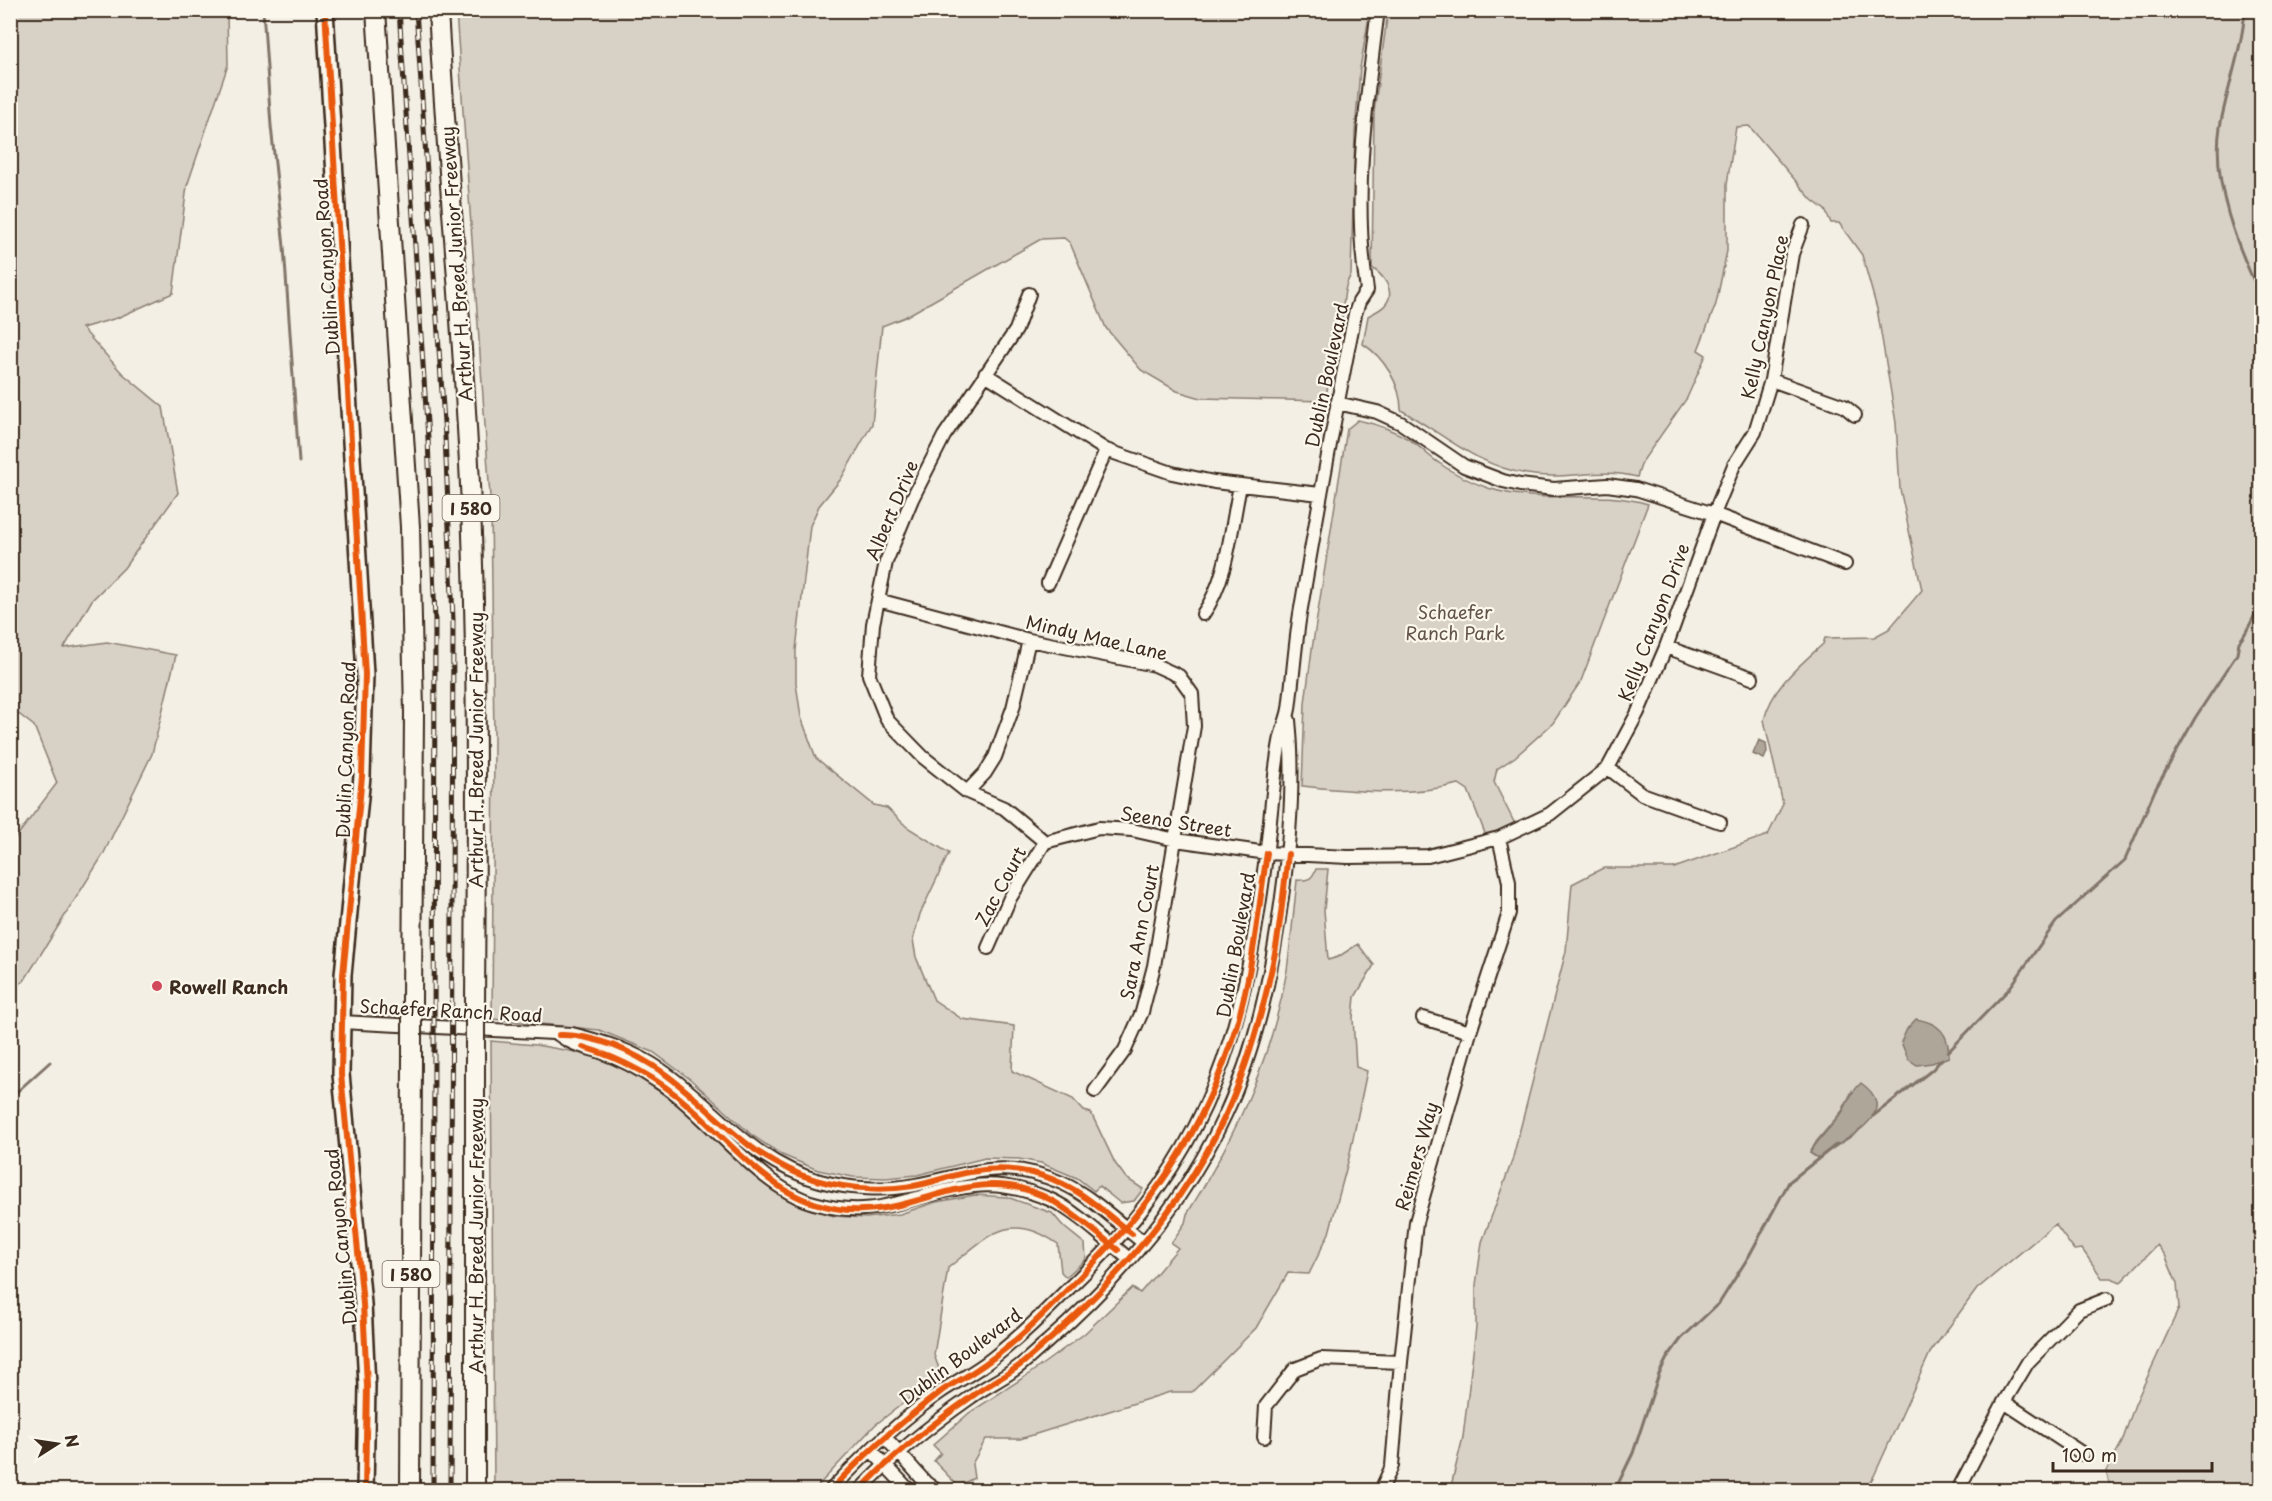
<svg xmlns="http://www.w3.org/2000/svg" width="2272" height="1501" font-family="'Playpen Sans',sans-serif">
  <rect width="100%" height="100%" fill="#f3efe4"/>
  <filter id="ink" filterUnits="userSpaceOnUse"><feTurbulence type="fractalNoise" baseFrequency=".0167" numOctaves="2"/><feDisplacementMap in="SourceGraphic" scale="12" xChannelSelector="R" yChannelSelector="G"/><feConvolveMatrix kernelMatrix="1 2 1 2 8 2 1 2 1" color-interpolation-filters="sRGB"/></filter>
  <g filter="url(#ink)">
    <path fill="#d8d1c6" stroke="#8a7e72" stroke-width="1.5" fill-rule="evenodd" d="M11,10l216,1 1,54 -41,121 -14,107 -56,25 -35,10 40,45 41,34 15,86 -54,75 -32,32 -28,48 43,-6 69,13 -24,99 -49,101 -79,126 -13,8v-145l46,-61 -23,-57 -23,-18z
      M456,11h914l-10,57 -5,65 -4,142c-8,12 -7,28 -9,42 -5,28 -12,56 -17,84l-124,-3 -24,-7 -36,-21 -35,-42 -36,-85 -6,-5 -23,1 -136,78 -23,9 -10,98 -31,55 -22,27 -9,20 -14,124v33l5,34 15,41 58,47 13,3 20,19 42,26 -29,61 -7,26 3,17 18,43 28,19 52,7 -2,45 61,28 11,12 7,2 24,50 11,15 17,11 -9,12 -14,2 -21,-17 -5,5 -17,-13 -36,-15 -22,-4 -34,-1 -68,17 -31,3 -33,-1 -35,-7 -36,-15 -29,-19 -63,-57 -37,-27 -54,-22 -107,-11 2,-280 -3,-228z
      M1388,11h873v1479h-150l-5,-19 16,-29 13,-38 44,-96 -2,-24 -12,-29 -8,-10 -36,37 -10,-4h-9l-20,-29 -8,1 -19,-26 -78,65 -47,64 -56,123 -9,14h-415l13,-53 13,-110v-42l6,-43 30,-81 54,-210 6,-67 31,-16h71l94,-33 15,-31 -19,-84c8,-33 35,-54 59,-76l2,-6 49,-1 15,-8 33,-39 -22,-101 -4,-66 -19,-114 -15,-54 -23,-32h-8l-6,-13 -13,-10 -63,-74 -13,1 -9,57v67l-11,53 -18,46 8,5 -19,43 -45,64 -5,15c-39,-10 -72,4 -110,-3 -50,-8 -84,-40 -126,-64 0,-25 -17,-53 -38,-66l5,-28c5,-3 13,-6 17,-11 12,-13 -2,-30 -13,-37l2,-156zM1852,1091l6,41 -40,26 -8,-5 6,-11 26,-31z
      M1358,420c18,4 36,10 52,20 10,6 18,16 29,23 14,10 32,19 49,25 56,18 106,0 160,16l-67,177 -28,42 -38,34 -18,12 -3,13 21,42 -29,12 -18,-46 -9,-6c-52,13 -105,7 -157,2l3,-83 7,-54 35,-220z
      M1316,869h12l-4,41 4,50 10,-3 20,-13 16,21 -19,32 -2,21 3,49 11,4 -18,87 -20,75 -20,41 -21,-1 -32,55 -64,64h-22l-150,47h-34l-14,25 2,14 -16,8 -24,-25 7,-8 -8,-8 36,-32 60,-39 55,-40 48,-46 8,5 38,-45 -7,-5 14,-20 2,-9c47,-75 85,-155 100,-244 4,-30 7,-60 10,-90 11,1 15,-1 19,-11z
      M491,1041l45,4 51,9 31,12 26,15 35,24 89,82 31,19 35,10 32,2 34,-4 36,-12 39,-7 32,2 45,16 12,14 21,17 1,15 -20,18 -5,-5 -3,-28c-49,-35 -71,-7 -110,24l-14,87 7,19 -66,51 -61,65h-320z"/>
    <path fill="#afa69a" stroke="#817468" stroke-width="1.5" d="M1759,740l7,3 1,9 -3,7 -11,-5z
      M1916,1019c24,4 33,15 33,38l-17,6 -15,2 -9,-6 -7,-17 6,-13z
      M1861,1083c45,32 -22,58 -43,75l-8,-5c9,-16 23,-27 33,-42 6,-11 8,-19 18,-28z"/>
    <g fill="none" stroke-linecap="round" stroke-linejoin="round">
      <path stroke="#817468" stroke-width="3" d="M263,10l8,116 13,121 15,215
        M2245,10c-3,40 -18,78 -25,117 -9,56 18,122 42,171
        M1948,1052l61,-63 47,-67 69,-62 30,-70 40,-72 42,-64 2,-12c8,-8 17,-31 23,-42
        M10,1098l40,-36
        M1873,1116l59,-46 10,-11
        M1615,1490l18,-37 26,-79 8,-16 14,-19 39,-37 29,-46 40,-74 48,-38"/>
      <g stroke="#3b2a1e" stroke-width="16">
        <path id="minor" d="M1029,294l-13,36 -72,106 -32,63 -26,63 -13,62 -4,51 18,45 36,37 44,35 37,16 41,34
          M985,374l121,76 66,23 42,9 106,12
          M1771,380l73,26 11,9
          M1337,403l40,9 24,11 63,43 39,15 17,4 34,4 53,-4 29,4 78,25 131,50
          M1048,583l58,-133
          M878,600l151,40 126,25 24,11 13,18 2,32 -40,240 -12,46 -17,38 -30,41
          M1203,614c25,-35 28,-87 37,-128
          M1666,647l86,31
          M1608,768l34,26 78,28
          M967,792l18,-19 10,-16 18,-49 16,-68
          M1045,842l54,-14 33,2 44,10 91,13 81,4 80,-1 71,-18 51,-24 58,-46 30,-56 28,-65 48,-133 20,-49 21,-33 16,-52 21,-126 11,-29
          M988,948l22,-50 35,-56
          M1423,1018l47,14
          M341,1022l231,12c32,8 62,17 89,36 56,38 89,92 159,111 29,8 65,10 95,4 57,-11 89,-28 147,-2 29,13 55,39 81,59
          M559,1035c13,10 26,12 42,17 19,7 39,17 56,29 51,32 100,106 157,122 66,19 99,-11 160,-17 26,-3 51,3 75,13 26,11 58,42 80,60
          M2004,1402l79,52
          M885,1437l41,46 10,7
          M1264,1437l2,-31 29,-37 26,-10 80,3
          M871,1450l38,40
          M831,1490c31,-33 73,-73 111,-99 17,-11 35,-20 51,-33 27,-21 51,-45 75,-69 28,-27 55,-54 78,-85 82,-106 103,-218 120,-348 5,-38 7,-77 14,-114 2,-12 7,-22 9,-33 4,-32 6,-63 11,-95 17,-100 35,-200 55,-300l4,-12 8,-12c-15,-93 -1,-187 11,-280
          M860,1490c33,-35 71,-65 111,-93 12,-9 27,-16 40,-25 13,-8 24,-20 36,-30 72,-63 138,-140 178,-227 32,-68 47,-144 57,-218 8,-58 13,-118 7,-177
          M1381,1490l11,-24 9,-104 15,-140 54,-190 39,-119v-31l-10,-44
          M1958,1490l46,-88 24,-40 51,-52 28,-11"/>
      </g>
      <g stroke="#3b2a1e" stroke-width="20">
        <path id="major" d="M325,10l40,664 -3,102 -19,199 -2,99 22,230 4,82 -2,104"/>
      </g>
      <g stroke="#3b2a1e" stroke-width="22">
        <path id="highway" d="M376,10l34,517 4,186 -2,289
          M438,10c9,159 25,317 32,475 8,174 6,347 5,521
          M475,1060v430
          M410,1490l2,-433"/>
      </g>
      <use href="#minor" stroke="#fbf7ec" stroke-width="12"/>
      <use href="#major" stroke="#fbf7ec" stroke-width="15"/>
      <use href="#highway" stroke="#fbf7ec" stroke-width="18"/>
      <g stroke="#3b2a1e" stroke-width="5">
        <path id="rail" d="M399,10l29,428 7,182 -2,870
          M416,10l29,427 8,182 -3,871"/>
      </g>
      <use href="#rail" stroke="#fbf7ec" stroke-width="3" stroke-dasharray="9" stroke-linecap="butt"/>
      <g stroke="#3b2a1e" stroke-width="22" stroke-linecap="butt">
        <path id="highway-bridge" d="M412,1057v-55
          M475,1060v-54"/>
      </g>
      <use href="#highway-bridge" stroke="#fbf7ec" stroke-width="18"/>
      <g stroke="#fbf7ec" stroke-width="10">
        <path id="cycleway" d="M325,10l40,664 -3,102 -19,199 -2,99 22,230 4,82 -2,104
          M559,1035c18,-1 36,4 53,10 62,24 88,63 138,101 15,12 33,21 51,29 35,13 75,17 112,11 19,-3 38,-11 57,-14 31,-6 65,-2 93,12 25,12 47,33 69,50
          M583,1047c40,12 75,31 106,59 36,32 78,83 125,97 15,5 32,8 49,7 67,-2 119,-49 190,-9 23,14 44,32 65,49
          M831,1490c32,-35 69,-67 108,-97 9,-7 20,-12 31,-19 17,-11 35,-24 50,-38 17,-15 33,-32 49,-48 81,-80 133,-150 167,-261 17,-56 22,-116 31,-174
          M860,1490c33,-35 71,-65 111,-93 17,-13 36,-21 53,-35 80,-68 158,-151 202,-248 23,-51 38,-107 49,-161 6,-32 9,-66 13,-99"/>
      </g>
      <use href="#cycleway" stroke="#e8590c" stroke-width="6"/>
    </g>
  </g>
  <circle fill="#d1495b" stroke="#fbf7ec" stroke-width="2" cx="157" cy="986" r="6"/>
  <g text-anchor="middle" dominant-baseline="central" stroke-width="4.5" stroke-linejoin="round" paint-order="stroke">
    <g fill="#fbf7ec" stroke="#75685c" stroke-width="1.5">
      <rect x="442.5" y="495" width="57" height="26" rx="4.5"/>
      <rect x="382.5" y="1261" width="57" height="26" rx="4.5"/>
    </g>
    <g font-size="16" font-weight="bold" fill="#3b2a1e">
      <text x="471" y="508">I 580</text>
      <text x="411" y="1274">I 580</text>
    </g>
    <g font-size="18" fill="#3b2a1e" stroke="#fbf7ec">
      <text transform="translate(456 264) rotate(-94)">Arthur H. Breed Junior Freeway</text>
      <text transform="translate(326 267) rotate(-94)">Dublin Canyon Road</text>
      <text transform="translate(1764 317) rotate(-78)">Kelly Canyon Place</text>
      <text transform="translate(1326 375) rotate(-78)">Dublin Boulevard</text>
      <text transform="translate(891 510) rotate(-67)">Albert Drive</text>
      <text transform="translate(1653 622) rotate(-69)">Kelly Canyon Drive</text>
      <text transform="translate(1097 637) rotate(13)">Mindy Mae Lane</text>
      <text transform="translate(345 750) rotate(-88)">Dublin Canyon Road</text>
      <text transform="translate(475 750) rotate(-90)">Arthur H. Breed Junior Freeway</text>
      <text transform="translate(1176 821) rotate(9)">Seeno Street</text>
      <text transform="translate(1000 886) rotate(-62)">Zac Court</text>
      <text transform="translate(1139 932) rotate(-79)">Sara Ann Court</text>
      <text transform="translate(1235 945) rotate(-80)">Dublin Boulevard</text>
      <text transform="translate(451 1010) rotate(3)">Schaefer Ranch Road</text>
      <text transform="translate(1416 1156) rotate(-74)">Reimers Way</text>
      <text transform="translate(475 1236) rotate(-90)">Arthur H. Breed Junior Freeway</text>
      <text transform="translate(340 1237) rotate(-96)">Dublin Canyon Road</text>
      <text transform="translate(960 1356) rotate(-37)">Dublin Boulevard</text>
    </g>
    <g font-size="18" fill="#625448" stroke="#fbf7ec">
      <text x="1455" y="611">Schaefer<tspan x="1455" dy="21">Ranch Park</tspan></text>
    </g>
    <g font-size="18" font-weight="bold" fill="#3b2a1e" stroke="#fbf7ec" text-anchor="start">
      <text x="169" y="986">Rowell Ranch</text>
    </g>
  </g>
  <rect width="2272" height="1501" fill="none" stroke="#fbf7ec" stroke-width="36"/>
  <rect x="18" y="18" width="2236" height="1465" fill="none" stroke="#3b2a1e" stroke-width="2" filter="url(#ink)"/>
  <g transform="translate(57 1444) rotate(78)" stroke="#fbf7ec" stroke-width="4.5" paint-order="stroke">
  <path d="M0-4.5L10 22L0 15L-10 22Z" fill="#3b2a1e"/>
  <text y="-9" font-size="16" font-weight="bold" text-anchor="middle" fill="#3b2a1e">N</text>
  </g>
  <path d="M2053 1462v9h159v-9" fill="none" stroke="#3b2a1e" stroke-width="3"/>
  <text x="2062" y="1462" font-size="18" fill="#3b2a1e" stroke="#fbf7ec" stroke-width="4.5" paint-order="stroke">100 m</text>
</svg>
